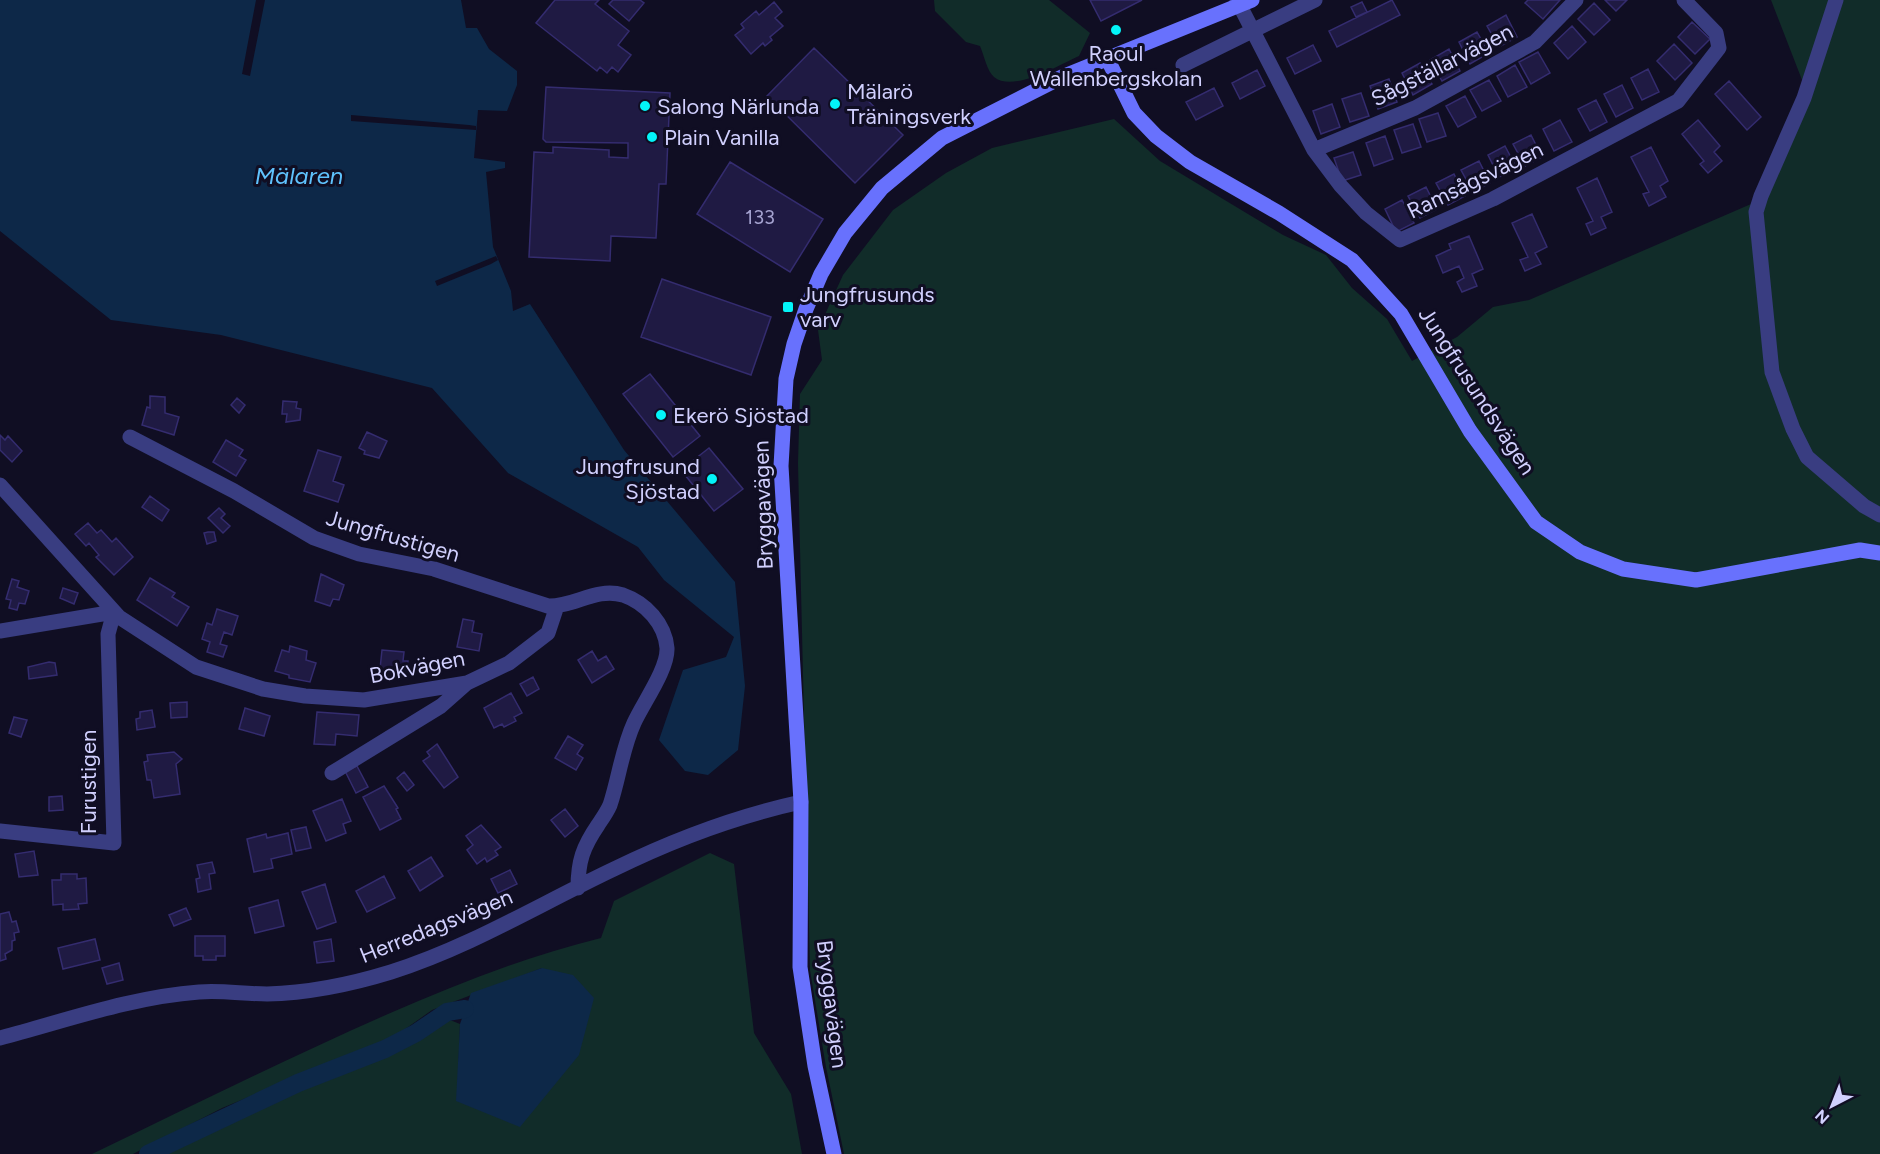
<svg xmlns="http://www.w3.org/2000/svg" width="1880" height="1154" font-family="Figtree,sans-serif">
  <rect width="100%" height="100%" fill="#100e23"/>
  <path fill="#112c29" d="M934,0h115l41,33 -11,23c-20,9 -66,37 -85,21 -7,-6 -10,-22 -14,-31l-14,-4 -31,-31z
    M1771,0h109v1154h-1036l-18,-87 -16,-97 -12,-507 2,-69 22,-34 -4,-30 25,-55 50,-65 53,-37 46,-25 122,-29 46,42 123,74 43,20 26,33 35,31 25,42 45,-24 36,-30 36,-7 236,-102 44,-100z
    M710,853l24,11 20,169 37,61 11,60h-640l62,-32 191,-80 30,-24 15,6 -3,77 85,-133 -110,42 -38,27 -172,71 -89,46h-41c98,-47 196,-96 296,-140 70,-30 139,-58 213,-76l13,-37z"/>
  <path fill="#0d2848" d="M0,0h461l5,28h11l12,21 28,22v14l-10,26 -29,-1 -4,48 31,4v6l-19,4 7,75 18,44 2,20 17,-7 94,146 111,132 10,104 -7,64 -30,25 -23,-4 -26,-31 24,-70 43,-13 8,-20 -70,-57 -26,-33 -130,-74 -76,-85 -211,-53 -110,-15 -111,-89z
    M542,968l31,7 21,23 -15,57 -59,72 -64,-26 4,-77 11,-31z"/>
  <path fill="#100e23" d="M256,0h9l-15,76 -8,-2z
    M351,115l118,10 7,1v4l-125,-9z
    M496,256l2,4 -7,4 -54,22 -2,-5z"/>
  <g fill="none" stroke-linecap="round" stroke-linejoin="round">
    <path stroke="#0d2848" stroke-width="18" d="M148,1154l150,-71 87,-34 31,-16 31,-21 18,-3"/>
  </g>
  <path fill="#1f1a43" stroke="#342c6f" stroke-width="1.5" d="M555,0h44l-4,4 34,27 -11,14 13,10 -13,17 -6,-5 -5,6 -7,-6 -3,4 -61,-48z
    M613,0h27l4,3 -15,18 -20,-17z
    M1090,0h52l-41,21z
    M1392,0l8,15 -63,32 -8,-16z
    M1528,0h32l-17,19 -18,-16z
    M1605,0h22l-11,11z
    M774,2l8,10 -7,6 8,8 -13,11 2,3 -7,6 -2,-3 -12,11 -16,-19 9,-7 -3,-4 15,-13 3,4z
    M1362,2l5,10 -11,5 -5,-10z
    M1594,3l16,17 -16,15 -16,-16z
    M1506,15l11,22 -18,10 -12,-21z
    M1692,22l18,17 -15,15 -17,-17z
    M1572,26l14,16 -18,17 -14,-16z
    M1477,32l12,21 -19,11 -11,-22z
    M1674,44l18,19 -17,17 -18,-19z
    M1313,45l8,16 -26,13 -8,-16z
    M814,48l89,87 -48,48 -88,-87z
    M1449,49l11,22 -18,10 -12,-21z
    M1538,52l12,21 -19,11 -12,-22z
    M1420,63l12,21 -19,11 -11,-22z
    M1515,65l12,22 -19,10 -11,-21z
    M1648,69l11,23 -17,8 -11,-22z
    M1257,70l8,16 -25,13 -8,-16z
    M1389,79l8,23 -19,7 -8,-23z
    M1489,80l12,21 -19,10 -12,-21z
    M1729,81l32,36 -14,13 -32,-36z
    M1622,85l11,23 -17,9 -12,-23z
    M546,87l124,6 -4,91h-7l-3,54 -45,-2 -1,25 -81,-4 5,-105 19,1v-6l56,3v7l19,1v-15l-82,-1 -3,-3z
    M1214,88l9,18 -27,14 -10,-18z
    M1361,93l8,23 -19,6 -8,-23z
    M1465,96l11,21 -18,10 -12,-21z
    M1596,100l11,22 -17,9 -12,-22z
    M1332,104l8,23 -19,7 -8,-23z
    M1438,113l8,23 -19,6 -8,-23z
    M1560,120l12,22 -18,9 -11,-22z
    M1698,120l22,26 -6,6 8,9 -14,12 -8,-9 4,-3 -22,-27z
    M1413,124l8,23 -19,6 -8,-23z
    M1531,135l11,22 -17,9 -12,-22z
    M1385,136l8,23 -19,7 -8,-23z
    M1505,146l12,23 -18,8 -11,-22z
    M1651,147l17,34 -8,5 6,11 -17,9 -6,-12 6,-2 -18,-35z
    M1353,152l8,23 -19,6 -8,-23z
    M1479,161l11,22 -17,9 -12,-22z
    M730,162l93,57 -33,53 -93,-58z
    M1454,174l11,22 -17,9 -12,-22z
    M1597,178l15,34 -11,5 5,11 -15,7 -5,-11 7,-3 -16,-33z
    M1426,187l11,22 -17,9 -12,-22z
    M1402,200l12,23 -18,9 -11,-23z
    M1532,214l15,33 -12,6 6,11 -16,7 -5,-11 8,-3 -16,-34z
    M1469,236l14,33 -11,5 5,12 -15,6 -5,-10 7,-4 -5,-12 -16,7 -7,-17 15,-7 -2,-5z
    M662,279l109,38 -20,58 -110,-38z
    M650,374l50,62 -27,21 -50,-63z
    M150,396l15,1v16l14,4 -5,18 -32,-10 5,-18 3,1z
    M237,398l8,7 -6,8 -8,-8z
    M283,401l14,1 -1,6 5,1 -1,11 -14,2 1,-8h-5z
    M367,432l20,9 -8,17 -15,-4 1,-3 -6,-3z
    M0,435l5,5 3,-4 14,15 -10,11 -12,-12z
    M226,440l17,10 -4,6 7,4 -10,16 -23,-14z
    M709,448l34,41 -29,22 -33,-41z
    M318,450l23,7 -8,24 11,4 -6,17 -34,-11z
    M150,496l19,14 -7,11 -20,-14z
    M219,508l6,6 -4,4 9,8 -7,7 -15,-15z
    M88,523l9,10 4,-3 11,12 4,-4 17,19 -19,18 -18,-18 3,-2 -10,-12 -3,3 -11,-12z
    M208,532h6l2,9 -9,3 -3,-11z
    M321,574l23,11 -5,15 -6,-1 -3,7 -15,-5z
    M150,578l25,15 -3,4 17,10 -12,19 -40,-26z
    M12,579l7,2 -2,6 12,4 -4,13 -6,-1 -2,7 -8,-2 2,-8 -5,-1z
    M63,588l15,5 -4,11 -14,-6z
    M217,609l21,7 -6,19 -8,-3 -4,12 7,2 -4,11 -16,-5 3,-10 -8,-3 5,-16 5,2z
    M463,619l11,2 -2,11 10,2 -3,17 -22,-4z
    M290,646l17,5 -1,9 10,3 -6,19 -21,-4v-3l-14,-4 7,-21 7,2z
    M382,650l22,2 -1,9h5l-1,10 -27,-2z
    M592,651l6,10 8,-5 8,13 -22,14 -14,-23z
    M49,662l6,1 2,12 -28,4 -1,-12z
    M533,677l6,12 -12,7 -7,-12z
    M511,693l11,20 -8,4 2,4 -12,6 -2,-3 -8,4 -10,-20z
    M187,702v15l-16,1 -1,-15z
    M245,708l25,8 -6,20 -25,-7z
    M152,710l3,17 -18,3 -1,-11 4,-1v-6z
    M317,712l42,3 -2,21 -21,-2 -1,11 -21,-1z
    M14,717l13,3 -6,17 -12,-4z
    M568,736l15,9 -6,9 6,4 -7,12 -21,-12z
    M437,744l21,33 -14,11 -21,-27 7,-5 -3,-4z
    M174,752l8,7 -6,5 4,30 -26,4 -3,-18h-4l-3,-18 4,-1 -1,-6z
    M357,766l11,21 -12,6 -11,-22z
    M404,772l10,13 -7,6 -10,-13z
    M384,786l14,22 -2,1 5,10 -21,11 -17,-33z
    M62,796l1,14 -14,1v-14z
    M342,799l9,22 -8,3 3,9 -20,8 -13,-30z
    M565,809l13,17 -13,11 -14,-17z
    M481,825l20,22 -6,4 3,4 -11,7 -2,-4 -8,6 -10,-14 6,-5 -7,-9z
    M306,827l5,21 -15,3 -5,-21z
    M288,833l4,21 -21,5 2,9 -19,4 -7,-33 19,-5 1,4z
    M34,851l4,24 -19,2 -4,-23z
    M431,857l12,19 -23,15 -12,-20z
    M212,862l3,11 -6,1 2,15 -13,3 -2,-13 4,-1 -3,-13z
    M510,870l7,14 -19,9 -7,-14z
    M61,874h16v5l9,-1 1,25 -9,1 1,5 -16,1v-6l-10,1 -1,-25h9z
    M384,876l11,22 -28,14 -11,-21z
    M325,884l11,38 -19,7 -15,-37z
    M278,900l6,26 -29,7 -6,-25z
    M186,908l5,11 -17,7 -5,-11z
    M9,912l3,10 4,-1 3,11 -5,1 1,7 -3,1v9l-7,4 1,5 -6,2v-47z
    M195,936h30v20h-9v4h-13v-4h-8z
    M95,939l5,21 -37,9 -5,-21z
    M331,939l3,22 -17,2 -3,-21z
    M119,963l4,17 -16,4 -5,-16z"/>
  <g fill="none" stroke-linecap="round" stroke-linejoin="round">
    <path stroke="#393d81" stroke-width="15" d="M1237,0l77,150 27,36 25,27 34,27 93,-41 185,-98 41,-53 -3,-15 -32,-33
      M1836,0l-32,98 -43,98 -5,16 16,160 21,57 14,28 57,49 16,9
      M1183,65l132,-65
      M1314,150l101,-42 120,-66 41,-42
      M130,437l104,54 80,47 45,16 75,15 114,37c26,1 48,-19 75,-11 23,8 42,29 44,53 1,21 -24,55 -33,75 -12,26 -15,55 -24,82 -3,7 -8,14 -12,20 -15,22 -20,36 -20,63
      M0,485l119,132 77,50 67,22 42,7 59,4 103,-17 42,-20 39,-30 9,-27
      M0,631l114,-19 -6,22 6,209 -114,-12
      M332,773l109,-67 26,-23
      M0,1038c65,-17 131,-41 199,-46 22,-2 45,2 68,2 41,-1 85,-10 124,-22 79,-25 149,-68 223,-103 59,-29 123,-53 187,-67"/>
    <path stroke="#6871fd" stroke-width="15" d="M1108,60l26,53 22,23 34,26 89,51 73,47 49,54 69,117 66,91 44,30 43,17 73,11 164,-30 20,3
      M834,1154l-19,-88 -15,-99 1,-165 -20,-336 5,-87 8,-35 12,-35 15,-35 24,-41 37,-45 60,-50 120,-61 190,-77"/>
  </g>
  <g fill="#03f4f8" stroke="#100e23" stroke-width="2">
    <circle cx="1116" cy="30" r="6"/>
    <circle cx="835" cy="104" r="6"/>
    <circle cx="645" cy="106" r="6"/>
    <circle cx="652" cy="137" r="6"/>
    <rect x="782" y="301" width="12" height="12" rx="3"/>
    <circle cx="661" cy="415" r="6"/>
    <circle cx="712" cy="479" r="6"/>
  </g>
  <g text-anchor="middle" dominant-baseline="central" stroke-width="6" stroke-linejoin="round" paint-order="stroke">
    <g font-size="20" fill="#a4a2cf">
      <text x="760" y="217">133</text>
    </g>
    <g font-size="22" fill="#d1d0fe" stroke="#100e23" text-anchor="start">
      <text x="1116" y="53" text-anchor="middle">Raoul<tspan x="1116" dy="25">Wallenbergskolan</tspan></text>
      <text x="847" y="91">Mälarö<tspan x="847" dy="25">Träningsverk</tspan></text>
      <text x="657" y="106">Salong Närlunda</text>
      <text x="664" y="137">Plain Vanilla</text>
      <text x="800" y="294">Jungfrusunds<tspan x="800" dy="25">varv</tspan></text>
      <text x="673" y="415">Ekerö Sjöstad</text>
      <text x="700" y="466" text-anchor="end">Jungfrusund<tspan x="700" dy="25">Sjöstad</tspan></text>
    </g>
    <g font-size="22" fill="#d1d0fe" stroke="#100e23">
      <text transform="translate(1442 65) rotate(-27)">Sågställarvägen</text>
      <text transform="translate(1475 180) rotate(-26)">Ramsågsvägen</text>
      <text transform="translate(1477 391) rotate(57)">Jungfrusundsvägen</text>
      <text transform="translate(763 505) rotate(-92)">Bryggavägen</text>
      <text transform="translate(393 536) rotate(16)">Jungfrustigen</text>
      <text transform="translate(417 667) rotate(-11)">Bokvägen</text>
      <text transform="translate(88 782) rotate(-90)">Furustigen</text>
      <text transform="translate(436 926) rotate(-22)">Herredagsvägen</text>
      <text transform="translate(832 1004) rotate(83)">Bryggavägen</text>
    </g>
    <g font-size="24" font-style="italic" fill="#5fc2fd" stroke="#100e23">
      <text x="299" y="175">Mälaren</text>
    </g>
  </g>
  <g transform="translate(1832 1106) rotate(222)" stroke="#100e23" stroke-width="4.5" paint-order="stroke">
  <path d="M0-4.5L10 22L0 15L-10 22Z" fill="#d1d0fe"/>
  <text y="-9" font-size="16" font-weight="bold" text-anchor="middle" fill="#d1d0fe">N</text>
  </g>
</svg>
